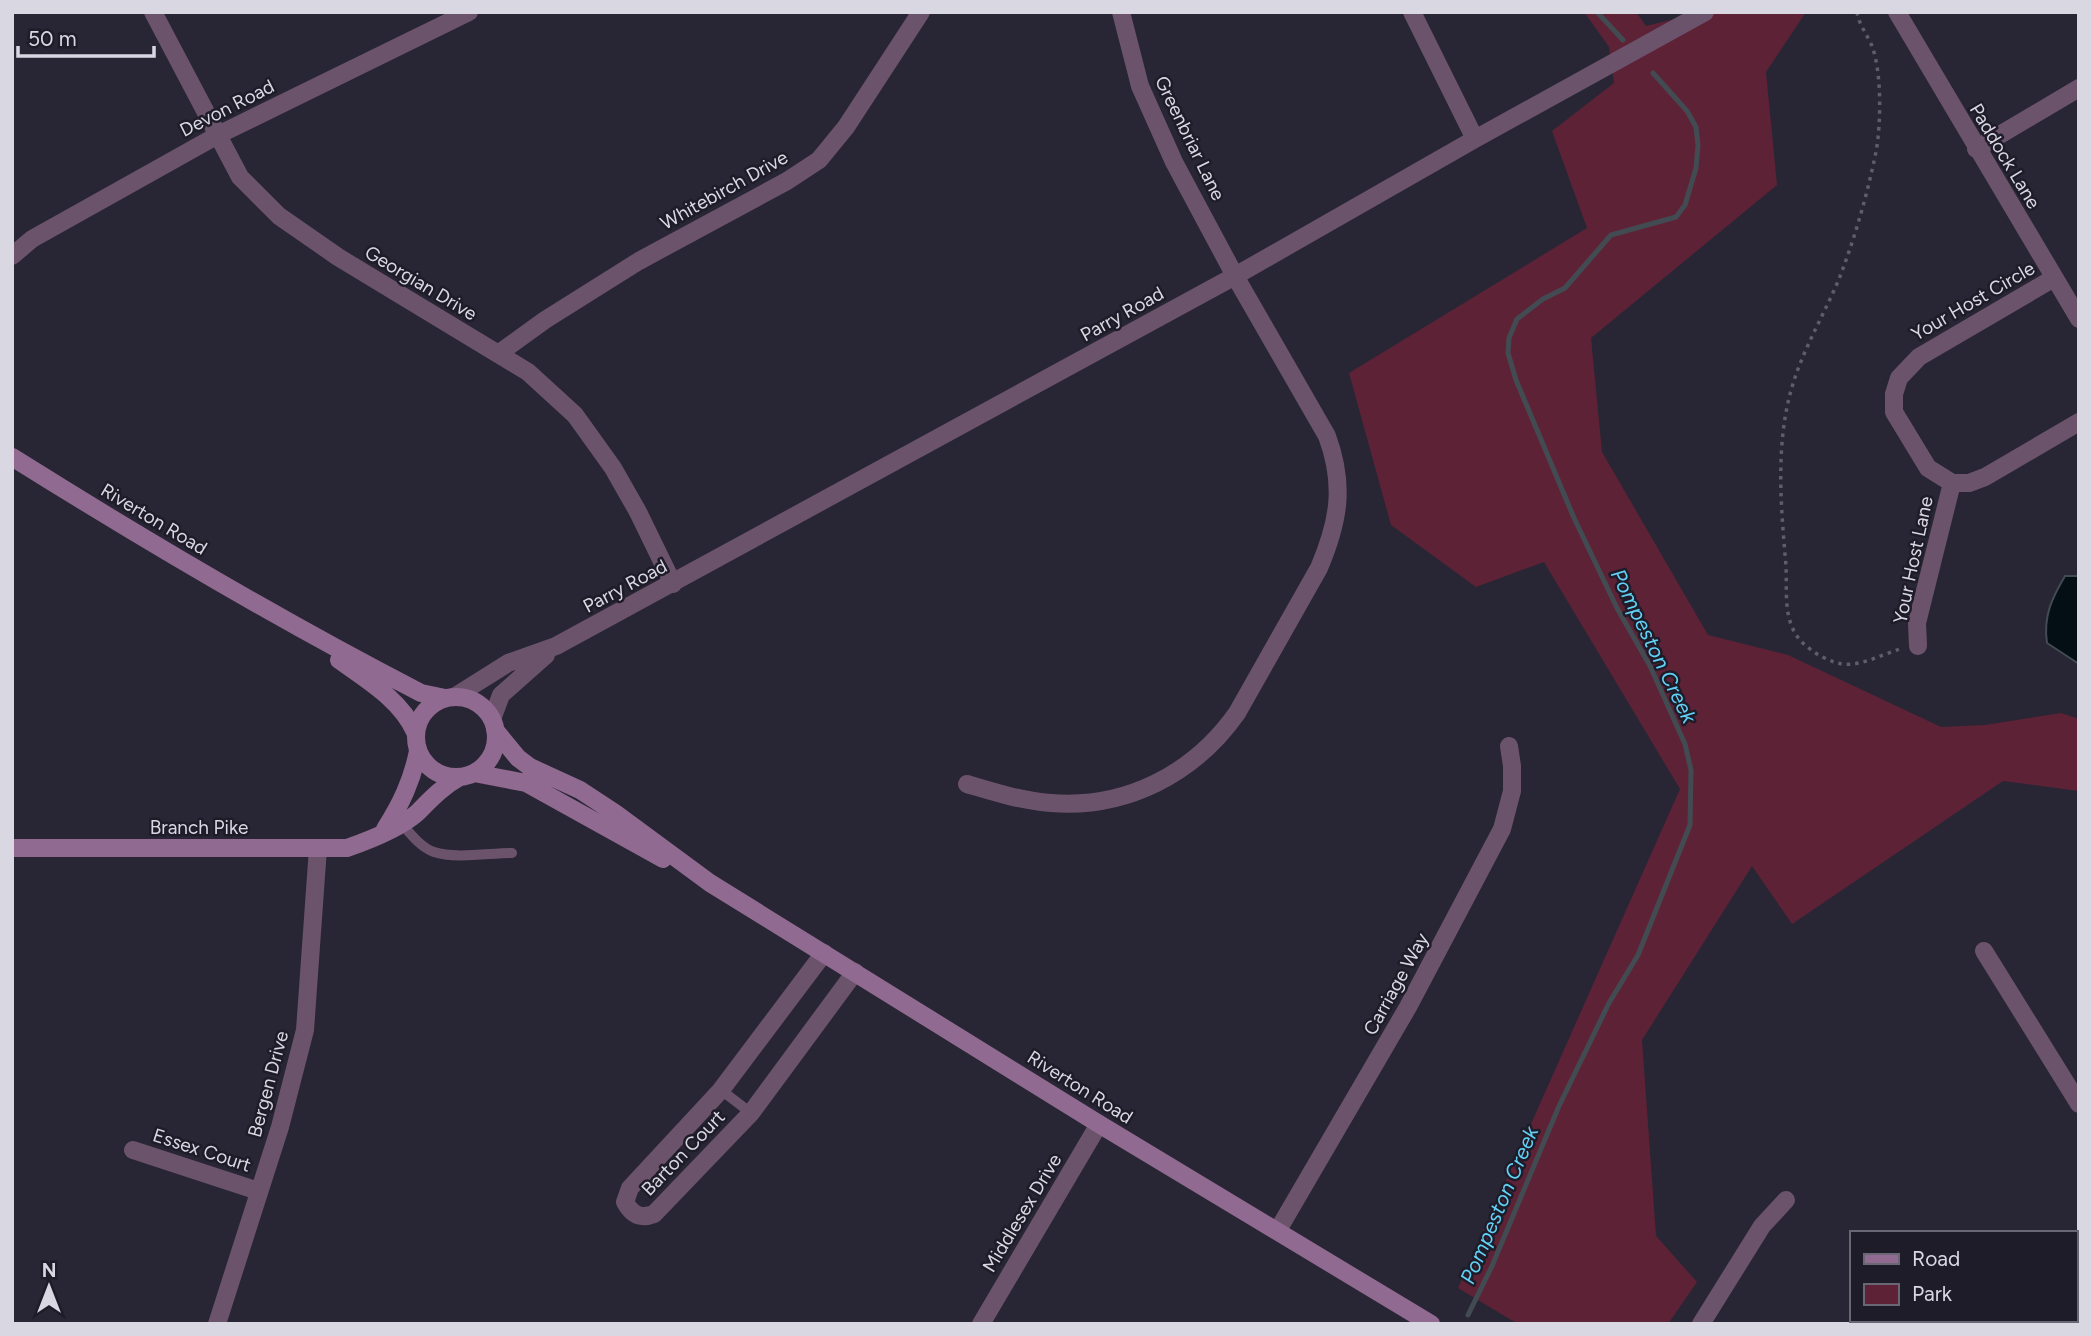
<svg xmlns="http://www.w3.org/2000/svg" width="2091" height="1336" font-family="Figtree,sans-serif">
  <rect width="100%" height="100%" fill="#282634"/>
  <path fill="#5e2236" d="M1584,12h52l10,14 58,-14h102l-40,60 11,113 -186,153 11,114 106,183 80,20 153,72 44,-2 76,-12 18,6v72l-76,-10 -211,143 -40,-58 -110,174 14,196 41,46 -29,42h-150l-60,-36 222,-499 -136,-227 -68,25 -85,-62 -42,-152 238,-145 -35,-97 62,-48 -5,-36z"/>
  <path fill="#030f14" stroke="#434b52" stroke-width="2" d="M2065,576h14v88l-32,-21c-4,-27 5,-45 18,-67z"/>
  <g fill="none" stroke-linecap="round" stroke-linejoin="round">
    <path stroke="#434b52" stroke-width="5" d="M1597,12l26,28
      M1468,1315l24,-49 67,-160 50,-103 29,-48 52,-130 1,-55 -6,-26 -35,-78 -33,-58 -43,-90 -58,-138 -8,-27 1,-15 8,-19 26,-20 22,-11 46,-53 65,-18 9,-12 11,-37 2,-23 -2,-18 -9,-16 -34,-38"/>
    <path stroke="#5e5d69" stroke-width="3.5" stroke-dasharray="3.5 5" stroke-linecap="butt" d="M1857,12c2,13 10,22 15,34 10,27 9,78 4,106 -9,43 -21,86 -37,127 -15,36 -36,70 -47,108 -17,58 -11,120 -6,179 1,21 -2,44 7,63 6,15 26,28 41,33 21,8 46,-7 66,-13"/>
    <path stroke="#6c536c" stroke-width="10" d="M401,823c9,10 19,24 33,29 21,7 56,1 78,1
      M721,1090l30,23"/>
    <path stroke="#6c536c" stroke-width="18" d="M153,12l87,165 39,39 59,41 190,115 47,43 38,53 25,44 35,72
      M1412,12l63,127
      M1897,12l182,307
      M1976,149l103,-61
      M12,256l20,-17 186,-104 251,-123
      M2054,278l-135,79 -20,21 -5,16v18l34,56 24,15h17l16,-6 94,-55
      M498,354l47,-34 94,-59 148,-80 32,-21 27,-33 75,-115
      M1918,646l-1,-23 35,-140
      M454,697l54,-34 48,-17 679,-370 240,-137 230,-127
      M492,719l9,-24 45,-40
      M967,784c27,8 55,17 84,19 75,6 143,-29 186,-90l82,-145c20,-47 26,-83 8,-132l-92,-160 -61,-114 -34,-76 -19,-74
      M1984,951l95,153
      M824,953l-103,137 -91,98 -5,14c7,13 16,17 29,12l97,-101 104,-141
      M133,1150l125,41
      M1278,1230l130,-223 94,-178 10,-38v-25l-3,-20
      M217,1324l63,-197 25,-97 13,-182
      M981,1324l118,-200
      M1701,1324l61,-98 24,-26"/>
    <path stroke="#916a91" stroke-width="18" d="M12,457c134,84 269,164 409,236l24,5
      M339,660c28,20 62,40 76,72
      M416 737a40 40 0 1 1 80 0a40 40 0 1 1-80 0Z
      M495,730l23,28 12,9 50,23 35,23 95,70 389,241 332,200
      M474,773l52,10 137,76
      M385,829c16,-25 27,-48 33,-78
      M12,848h335c23,-8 52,-19 70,-35 14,-14 25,-26 43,-36"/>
  </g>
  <g text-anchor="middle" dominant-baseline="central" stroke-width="5" stroke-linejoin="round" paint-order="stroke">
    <g font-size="19" fill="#d9d8e2" stroke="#1f1c2a">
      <text transform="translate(227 108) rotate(-27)">Devon Road</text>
      <text transform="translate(1190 138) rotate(64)">Greenbriar Lane</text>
      <text transform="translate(2005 156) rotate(59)">Paddock Lane</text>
      <text transform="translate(724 190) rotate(-29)">Whitebirch Drive</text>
      <text transform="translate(421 283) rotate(31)">Georgian Drive</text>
      <text transform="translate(1973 301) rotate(-30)">Your Host Circle</text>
      <text transform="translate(1122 314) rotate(-29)">Parry Road</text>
      <text transform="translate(154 519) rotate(31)">Riverton Road</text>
      <text transform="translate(1913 560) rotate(-78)">Your Host Lane</text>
      <text transform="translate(625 586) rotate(-28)">Parry Road</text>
      <text x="199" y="827">Branch Pike</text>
      <text transform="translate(1396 984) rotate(-61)">Carriage Way</text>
      <text transform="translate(268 1084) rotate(-75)">Bergen Drive</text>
      <text transform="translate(1080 1087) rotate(32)">Riverton Road</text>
      <text transform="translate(202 1150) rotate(18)">Essex Court</text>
      <text transform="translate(683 1153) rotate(-46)">Barton Court</text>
      <text transform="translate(1022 1213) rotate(-59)">Middlesex Drive</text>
    </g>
    <g font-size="21" font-style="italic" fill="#62d1f5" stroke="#1f1c2a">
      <text transform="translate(1654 646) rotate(64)">Pompeston Creek</text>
      <text transform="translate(1499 1205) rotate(-67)">Pompeston Creek</text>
    </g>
  </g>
  <rect width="2091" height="1336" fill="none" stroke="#d9d8e2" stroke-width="28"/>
  <rect x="1850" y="1231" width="228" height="91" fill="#1f1c2a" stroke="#696774" stroke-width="2"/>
  <rect x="1864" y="1254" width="35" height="10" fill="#916a91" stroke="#696774" stroke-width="2"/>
  <text x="1912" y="1266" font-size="21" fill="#d9d8e2">Road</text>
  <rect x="1864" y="1284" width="35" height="21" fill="#5e2236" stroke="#696774" stroke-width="2"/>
  <text x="1912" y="1301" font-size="21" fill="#d9d8e2">Park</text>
  <g transform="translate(49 1287)" stroke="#1f1c2a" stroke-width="5" paint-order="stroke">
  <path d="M0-5L12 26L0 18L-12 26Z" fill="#d9d8e2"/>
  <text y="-10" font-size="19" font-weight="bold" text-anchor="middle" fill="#d9d8e2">N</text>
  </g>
  <path d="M18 46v10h136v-10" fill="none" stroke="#d9d8e2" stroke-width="3.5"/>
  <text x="28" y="46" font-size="21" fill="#d9d8e2" stroke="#1f1c2a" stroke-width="5" paint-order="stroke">50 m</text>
</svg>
